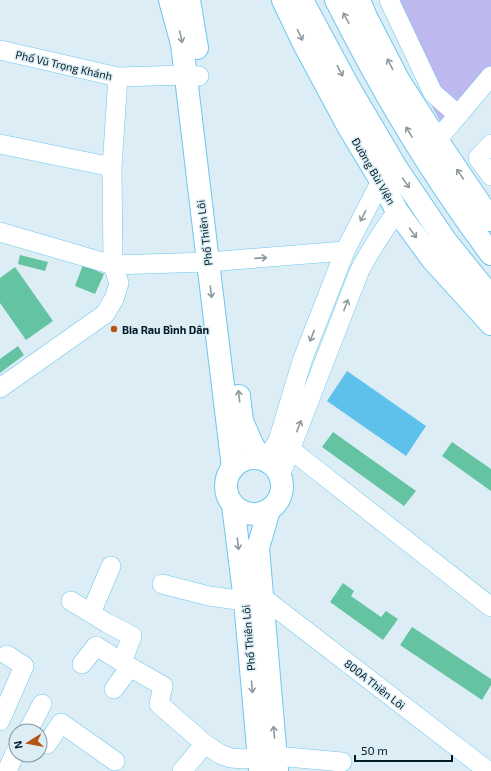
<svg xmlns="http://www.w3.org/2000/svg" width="491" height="771" font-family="'Exo 2',sans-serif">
  <rect width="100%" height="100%" fill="#dcedf5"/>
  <path fill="#bdb9ef" d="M381,0h110v89l-43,47 -21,-39z"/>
  <path fill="#5ec1eb" d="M347,371l79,55 -20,30 -79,-55z"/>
  <path fill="#64c4a2" d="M20,255l28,7 -3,9 -27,-7z
    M83,265l21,9 -9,20 -20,-8z
    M15,267l38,54 -27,19 -26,-37v-25z
    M18,346l6,9 -24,18v-14z
    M333,432l83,59 -12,15 -82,-59z
    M452,442l39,27v22l-49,-35z
    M343,583l11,8 -3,5 30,21 5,-6 12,8 -15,21 -53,-38z
    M412,627l79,52v6l-9,15 -82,-55z"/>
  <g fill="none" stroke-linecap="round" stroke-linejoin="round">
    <g stroke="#6bc8f0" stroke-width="20">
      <path id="minor" d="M389,0l44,93 25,22
        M0,50l118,27 68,-2 13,1
        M437,140l54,-64
        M0,144l112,23
        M491,144l-13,14 13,18
        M0,232l113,33 95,-3 137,-11
        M0,388l105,-74 9,-15 5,-16 -6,-18 -1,-98 6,-90
        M290,449l201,158
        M265,460l13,-19 24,-80 43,-110 36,-70
        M280,476l79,-204c11,-22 24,-41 38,-61
        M162,584l47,12 36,5 17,-4 226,174
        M71,601l36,22 25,13 -10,26
        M91,613l20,-47
        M82,664l14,-18 34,21 33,19 -4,18 46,40 15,10 11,4 13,1 15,-2
        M114,689l16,-22
        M0,721l24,-55 -17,-11
        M28,731l14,-27
        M40,740l7,4 14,-21 54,38
        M276,756l66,6
        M7,771l9,-20
        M182,771l23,-27"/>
    </g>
    <g stroke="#6bc8f0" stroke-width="24">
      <path id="major" d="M170,0l12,44 26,218 25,206
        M189,0l8,48
        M283,0l20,42 45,84 33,55 16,30 35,48 59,65
        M302,0l45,84 50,85 48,71 46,57
        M336,0c12,23 24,47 37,70 35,64 75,126 118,184
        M359,0l7,17 33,64 38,59 54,80
        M239,396l3,25 10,23 8,14
        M226 486a28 28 0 1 1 56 0a28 28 0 1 1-56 0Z
        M233,505l12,96 15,170
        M269,510l-11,38 19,223"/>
    </g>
    <use href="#minor" stroke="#fff" stroke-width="19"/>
    <use href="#major" stroke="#fff" stroke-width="22"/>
  </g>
  <defs><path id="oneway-shaft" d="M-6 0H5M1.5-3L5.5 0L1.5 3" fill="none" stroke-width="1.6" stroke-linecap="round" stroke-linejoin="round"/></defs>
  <g stroke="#8c999e">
    <use href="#oneway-shaft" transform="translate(346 18) rotate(-118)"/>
    <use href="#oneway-shaft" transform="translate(300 35) rotate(65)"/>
    <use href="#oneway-shaft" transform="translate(181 37) rotate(77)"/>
    <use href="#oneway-shaft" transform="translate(390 64) rotate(-117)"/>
    <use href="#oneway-shaft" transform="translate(340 71) rotate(62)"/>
    <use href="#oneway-shaft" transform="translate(409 132) rotate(-121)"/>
    <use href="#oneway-shaft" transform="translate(460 174) rotate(-124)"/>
    <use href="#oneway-shaft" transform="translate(406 183) rotate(55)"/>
    <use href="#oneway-shaft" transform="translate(363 216) rotate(117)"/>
    <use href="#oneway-shaft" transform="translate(413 233) rotate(54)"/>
    <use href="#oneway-shaft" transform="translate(261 258) rotate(-4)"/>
    <use href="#oneway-shaft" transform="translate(211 292) rotate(83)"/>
    <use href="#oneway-shaft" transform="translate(346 305) rotate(-69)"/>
    <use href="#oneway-shaft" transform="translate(312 336) rotate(111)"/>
    <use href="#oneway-shaft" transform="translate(239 396) rotate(-97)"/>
    <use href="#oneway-shaft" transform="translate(299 426) rotate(-69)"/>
    <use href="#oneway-shaft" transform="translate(238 544) rotate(83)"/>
    <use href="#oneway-shaft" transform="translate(252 687) rotate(85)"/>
    <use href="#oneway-shaft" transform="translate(274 732) rotate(-95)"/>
  </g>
  <circle fill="#b45412" stroke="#dcedf5" stroke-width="1.5" cx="114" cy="329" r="4"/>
  <g text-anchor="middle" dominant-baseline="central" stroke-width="3" stroke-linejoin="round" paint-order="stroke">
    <g font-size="11" fill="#001c27" stroke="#dcedf5">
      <text transform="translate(64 65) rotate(13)">Phố Vũ Trọng Khánh</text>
      <text transform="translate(374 171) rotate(60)">Đường Bùi Viện</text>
      <text transform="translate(204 233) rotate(-97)">Phố Thiên Lôi</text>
      <text transform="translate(248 638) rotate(-95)">Phố Thiên Lôi</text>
      <text transform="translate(375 684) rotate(38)">800A Thiên Lôi</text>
    </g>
    <g font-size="11" font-weight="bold" fill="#001c27" stroke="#dcedf5" text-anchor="start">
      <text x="122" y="329">Bia Rau Bình Dân</text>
    </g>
  </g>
  <g transform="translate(28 743) rotate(259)"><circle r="19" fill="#dcedf5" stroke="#8499a3"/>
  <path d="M0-3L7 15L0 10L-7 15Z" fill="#b45412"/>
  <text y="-6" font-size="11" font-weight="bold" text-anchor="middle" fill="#001c27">N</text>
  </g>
  <path d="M355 755v6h97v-6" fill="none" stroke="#001c27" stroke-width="2"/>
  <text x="361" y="755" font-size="12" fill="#001c27" stroke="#dcedf5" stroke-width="3" paint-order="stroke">50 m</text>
</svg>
